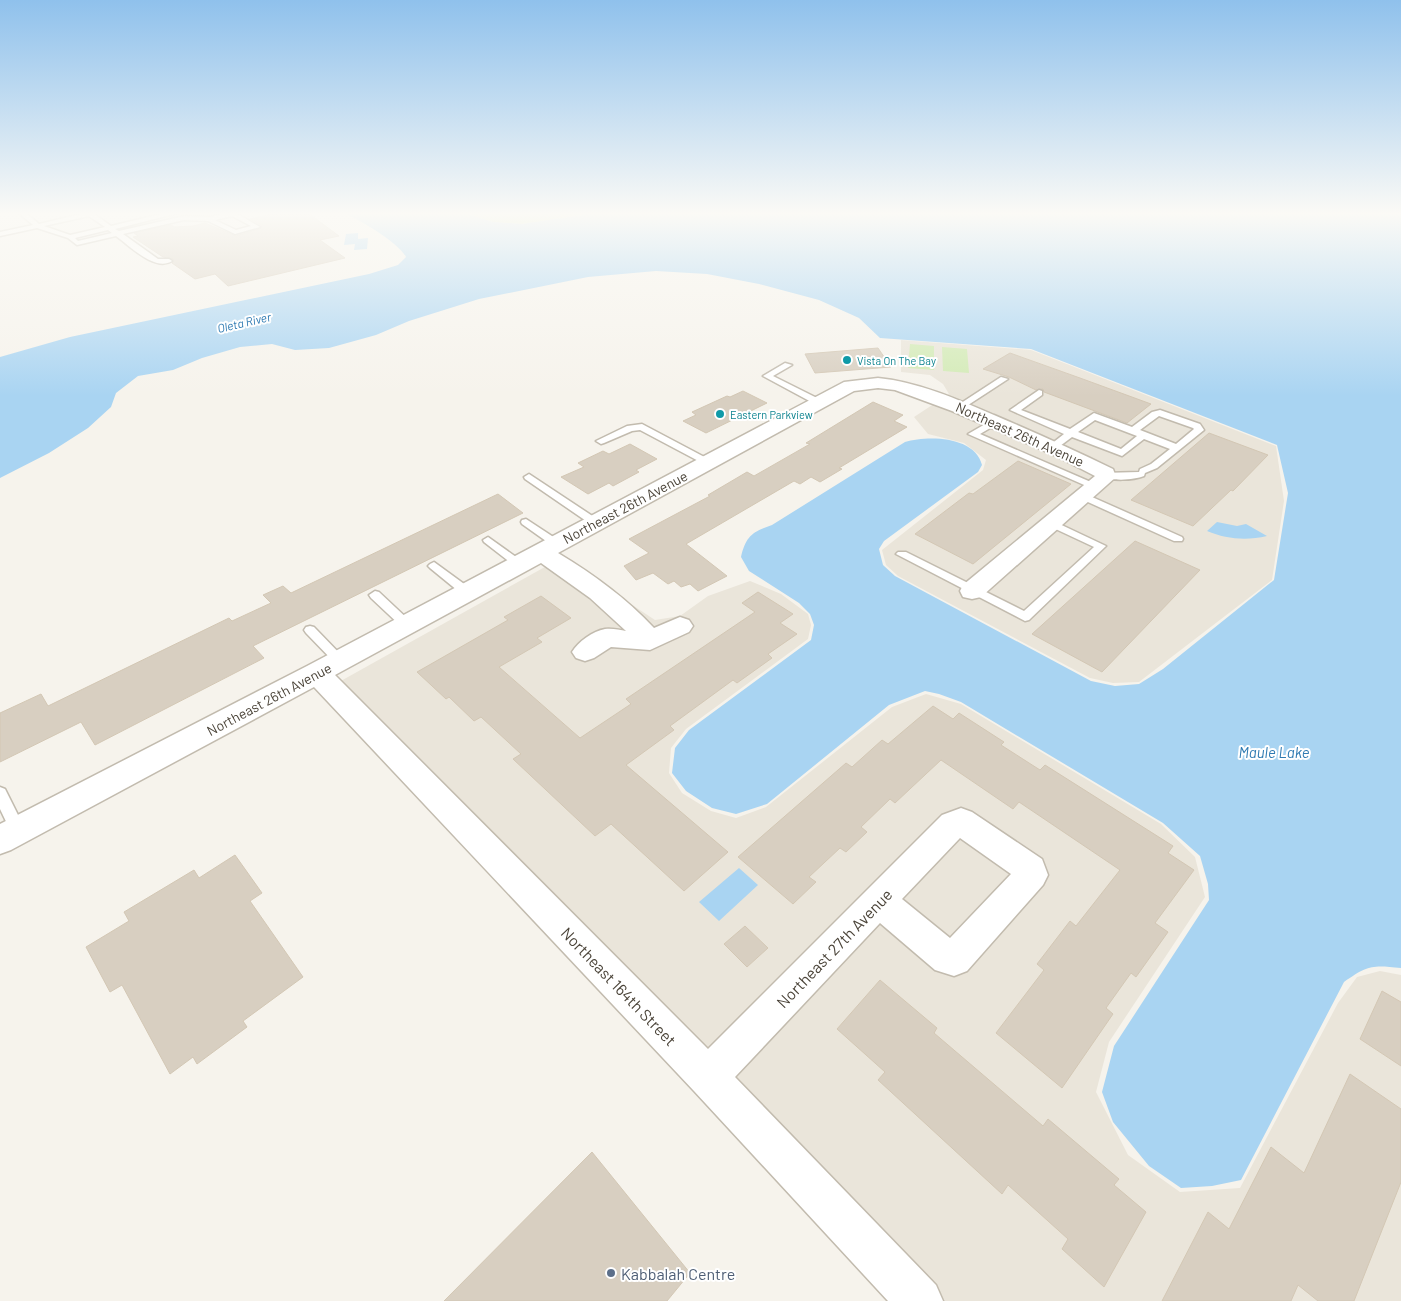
<svg xmlns="http://www.w3.org/2000/svg" width="1401" height="1301" font-family="Barlow,sans-serif">
  <rect width="100%" height="100%" fill="#f6f3ec"/>
  <path fill="#eae5da" d="M901,340l130,10 245,96 8,55 -12,79 -133,102 -26,1 -23,-5 -192,-102 -12,-11 -4,-15 101,-80 3,-10 -22,-17 -36,-9 -14,-17 35,-23 -6,-10 -13,-9 -29,-3z
    M561,558l94,62 25,-4 28,-20 42,-15 31,13 27,20 3,11 -3,14 -122,90 -15,19 -2,25 13,20 29,18 25,7 30,-11 126,-100 34,-13 35,10 200,120 34,33 10,40 -96,145 -13,50 32,63 52,37 60,-4 98,-185 19,-26 23,-6 21,4v326h-480l-582,-619z"/>
  <path fill="#d2eab5" d="M465,213h130l-73,11 -29,-2z
    M910,344l24,2v24l-26,-2z
    M942,347l25,2 2,24 -26,-2z"/>
  <path fill="#a9d4f2" d="M343,213h122l28,9 29,2 73,-11h806v755c-29,-3 -33,-3 -57,14l-103,198 -29,6 -31,2 -32,-22 -36,-44 -11,-30 12,-46 95,-146 -1,-16 -8,-28 -37,-33 -202,-121 -22,-8 -14,-3 -36,14 -122,99 -31,10 -24,-6 -26,-17 -14,-18 3,-25 14,-18 122,-90 3,-15 -4,-11 -11,-11 -50,-32 -8,-14c5,-21 11,-25 31,-32l133,-83c23,-7 70,-6 77,23l-4,7 -94,69 -5,8 4,16 12,11 196,105 24,5 24,-2 24,-15 111,-89 14,-87 -11,-48 -246,-96 -151,-11 -21,-20 -40,-18 -60,-16 -52,-10 -51,-3 -68,6 -109,22 -70,22 -33,14 -47,13 -34,2 -23,-6 -32,3 -38,11 -29,12 -35,6 -22,17 -5,14 -23,21 -39,25 -49,25v-121l70,-20 299,-63 29,-9 8,-8c-6,-13 -48,-39 -63,-44z
    M358,233v6l10,-1 -1,11 -13,1 1,-6 -11,1 2,-11z
    M1217,522l20,4 9,-2 21,12c-21,5 -41,3 -60,-5z
    M739,868l19,17 -39,36 -20,-19z"/>
  <path fill="#d8cfc1" stroke="#d3c7b4" d="M275,213h33l31,23 -19,4 25,18 -117,28 -13,-12 -20,5 -23,-16 1,-4 -10,-2 -30,-20 5,-1 -4,-3 37,-8 3,2 19,-1 12,-3 31,13 26,-8 -1,-3 -11,-6z
    M878,348l13,19 -76,6 -10,-19z
    M1010,353l70,25 71,26 -24,19 -83,-31 -1,-3 -7,1 -27,-13 -26,-8z
    M743,391l24,12 -61,30 -23,-12 13,-6 -4,-3 35,-16 3,1z
    M873,402l30,13 -9,6 13,6 -68,41 3,1 -22,13 -9,-5 -11,7 -6,-3 -108,63 41,32 -29,15 -8,-7 -9,3 -7,-6 -6,3 -15,-11 -17,7 -12,-14 25,-13 -20,-14 81,-43 -2,-1 39,-23 7,4 56,-32 -4,-1z
    M1209,433l59,22 -35,36 -2,-1 -38,36 -62,-26z
    M630,444l27,15 -21,11 3,2 -26,14 -4,-3 -21,11 -27,-17 23,-10 -6,-4 25,-12 6,3z
    M1018,461l53,23 -98,80 -58,-30 54,-41 4,1z
    M498,494l25,19 -270,133 11,12 -169,87 -14,-23 -81,40v-49l41,-19 7,12 181,-88 3,3 39,-18 -8,-8 20,-9 8,7z
    M1135,541l65,29 -98,102 -70,-38z
    M758,592l35,22 -13,9 17,11 -29,20 4,4 -35,25 -4,-3 -63,46 4,4 -48,35 102,87 -44,39 -73,-67 -16,12 -82,-77 8,-5 -40,-37 -7,4 -25,-24 -3,2 -29,-27 91,-52 -4,-3 37,-21 30,22 -34,20 5,4 -43,25 81,71 51,-34 -5,-5 129,-87 -13,-9z
    M933,706l20,13 6,-6 45,29 -3,3 39,25 5,-5 128,81 -5,7 26,17 -39,53 13,9 -32,45 -5,-4 -25,35 7,6 -51,74 -66,-55 48,-63 -7,-6 33,-43 6,5 44,-56 -101,-68 -6,7 -72,-49 -46,43 -5,-4 -29,28 6,5 -21,20 -6,-4 -31,29 7,5 -23,22 -55,-47 108,-94 6,4 30,-27 6,4z
    M235,855l27,38 -12,8 53,76 -60,44 4,6 -50,37 -4,-7 -23,17 -48,-89 -12,7 -24,-45 43,-26 -5,-9 70,-42 5,8z
    M745,926l23,22 -21,19 -23,-23z
    M880,980l57,48 -3,5 109,93 5,-7 71,60 -5,6 32,27 -42,75 -42,-38 6,-10 -60,-54 -6,9 -124,-114 7,-8 -48,-43z
    M1382,991l19,11v64l-41,-27z
    M1350,1074l51,35v73l-47,119h-36l-20,-16 -7,16h-129l46,-89 21,17 42,-82 33,26z
    M592,1152l98,121 -23,28h-223z"/>
  <g fill="none" stroke-linecap="round" stroke-linejoin="round">
    <g stroke="#c2bbae" stroke-width="3">
      <path id="lane" d="M19,213h7l13,11 46,-11h8l18,13 54,-13h13l-63,16 4,2 65,-15 25,1 18,-4h9l24,14 -25,7 -27,-13 -24,-1 -61,14 35,25h11l3,2c-17,11 -42,-15 -56,-25l-39,9 -9,-7 -31,-10 -37,8v-4l33,-7zM89,216l16,11 -35,8 -26,-9zM232,216l19,10 -15,4 -21,-10zM108,230l4,3 -34,8 -3,-3z
        M785,363l7,2 -19,11 48,24v4h-6l-52,-28z
        M1001,377l7,2 -46,30 -3,1 -4,-3z
        M1039,390l3,1v4l-21,15 49,19 24,-16 38,14 20,-15 8,-2 40,14 4,6 -47,38 -12,5 -1,3c-10,4 -34,6 -43,-1l1,-2 37,-1 1,-3 11,-5 19,-15 -26,-10 -22,17 -50,-19 -16,12h-6v-4l14,-11 -54,-24zM1159,416l34,12 1,1 -18,15 -36,-14zM1095,420l42,16 -16,13 -43,-17z
        M994,419l3,1v4l-17,10 120,52 -5,3 -4,-1 -123,-54z
        M642,424l70,37 2,2 -2,2h-6l-66,-35 -8,1 -28,12 -3,1 -5,-3 31,-15z
        M529,474l71,47 1,2 -1,2h-8l-67,-46 -1,-2z
        M1083,493l99,44 1,2 -1,2h-8l-95,-43v-4z
        M526,519l35,23 1,2 -1,2h-8l-31,-22 -1,-2 1,-2z
        M1051,520l55,26 -77,74 -4,1 -129,-67 2,-2h8l118,59 70,-64 -47,-22 -1,-2z
        M488,537l35,25 2,2 -2,2h-8l-31,-24 -1,-2z
        M434,562l37,27 2,3 -2,3h-8l-33,-27 -2,-2 2,-2z
        M375,591l4,1 32,30 2,3 -2,3h-8l-32,-30 -2,-3z
        M310,626l4,1 30,31 2,3 -2,3h-8l-30,-31 -2,-3 2,-3z
        M0,787l5,2 21,42 -3,5 -5,1 -5,-1 -13,-27z"/>
    </g>
    <g stroke="#c2bbae" stroke-width="3">
      <path id="street" d="M878,378c40,4 79,21 116,37 40,17 80,35 119,54l3,8 -135,120 -9,2 -9,-2 -3,-6 3,-6 132,-109 -41,-21 -102,-44 -57,-21 -17,-2 -24,3 -296,162c35,21 68,45 96,75l26,-11 9,3 4,6 -4,6 -39,18 -39,-3 -17,11 -9,3 -9,-3 -4,-6c6,-10 21,-21 33,-23 7,-1 15,1 21,2l-36,-33 -49,-35 -206,112 373,374 234,-234 19,-7 11,4 70,47 6,16 -5,10 -76,86 -13,5 -19,-6 -55,-47 -145,154 201,208 7,16h-55l-194,-210 -380,-404 -303,163 -11,4v-30l307,-158 537,-284zM960,838l51,36 -61,64 -48,-39z"/>
    </g>
    <use href="#lane" fill="#fff" fill-rule="evenodd"/>
    <use href="#street" fill="#fff" fill-rule="evenodd"/>
  </g>
  <linearGradient id="sky" x2="0" y2="1"><stop stop-color="#8fc1ec"/><stop offset="0.54" stop-color="#fbfaf6"/><stop offset="1" stop-color="#fbfaf6" stop-opacity="0"/></linearGradient>
  <rect width="1401" height="396" fill="url(#sky)"/>
  <g fill="#0f9aa8" stroke="#fff" stroke-width="2">
    <circle cx="847" cy="360" r="5"/>
    <circle cx="720" cy="414" r="5"/>
  </g>
  <circle fill="#5c6f8a" stroke="#fff" stroke-width="2" cx="611" cy="1273" r="5"/>
  <g text-anchor="middle" dominant-baseline="central" stroke-width="4" stroke-linejoin="round" paint-order="stroke">
    <g font-size="11" fill="#0d838f" stroke="#fff" text-anchor="start">
      <text x="857" y="360">Vista On The Bay</text>
      <text x="730" y="414">Eastern Parkview</text>
    </g>
    <g font-size="12" font-style="italic" fill="#2e7ab2" stroke="#fff">
      <text transform="translate(244 322) rotate(-13)">Oleta River</text>
    </g>
    <g font-size="14" fill="#4b4439" stroke="#fff">
      <text transform="translate(1020 434) rotate(24)">Northeast 26th Avenue</text>
      <text transform="translate(625 507) rotate(-28)">Northeast 26th Avenue</text>
      <text transform="translate(269 699) rotate(-28)">Northeast 26th Avenue</text>
    </g>
    <g font-size="15" font-style="italic" fill="#2e7ab2" stroke="#fff">
      <text x="1274" y="752">Maule Lake</text>
    </g>
    <g font-size="16" fill="#4b4439" stroke="#fff">
      <text transform="translate(834 948) rotate(-46)">Northeast 27th Avenue</text>
      <text transform="translate(619 986) rotate(46)">Northeast 164th Street</text>
    </g>
    <g font-size="16" fill="#4e5e75" stroke="#fff" text-anchor="start">
      <text x="621" y="1273">Kabbalah Centre</text>
    </g>
  </g>
</svg>
